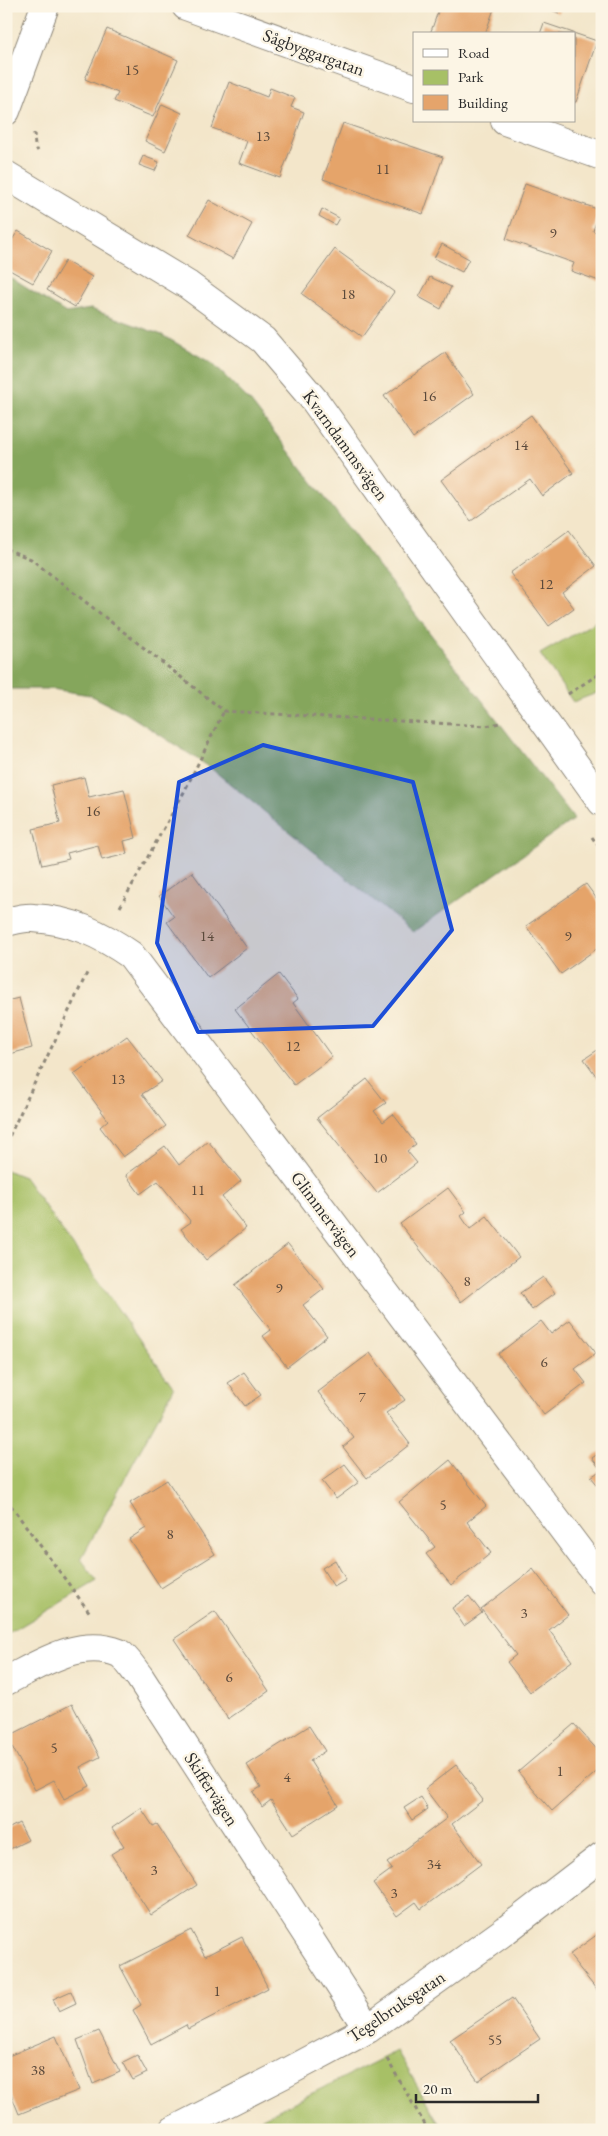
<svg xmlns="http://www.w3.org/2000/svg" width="608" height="2136" font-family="'EB Garamond',serif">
  <rect width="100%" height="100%" fill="#fcf5e5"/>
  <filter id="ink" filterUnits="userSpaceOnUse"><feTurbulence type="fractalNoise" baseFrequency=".02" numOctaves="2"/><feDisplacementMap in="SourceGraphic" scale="10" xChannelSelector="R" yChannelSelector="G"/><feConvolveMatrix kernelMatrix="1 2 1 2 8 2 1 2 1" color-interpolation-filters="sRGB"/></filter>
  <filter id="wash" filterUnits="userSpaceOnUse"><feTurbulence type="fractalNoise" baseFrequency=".0096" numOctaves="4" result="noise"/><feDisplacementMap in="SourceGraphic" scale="20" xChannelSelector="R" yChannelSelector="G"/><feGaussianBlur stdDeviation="1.12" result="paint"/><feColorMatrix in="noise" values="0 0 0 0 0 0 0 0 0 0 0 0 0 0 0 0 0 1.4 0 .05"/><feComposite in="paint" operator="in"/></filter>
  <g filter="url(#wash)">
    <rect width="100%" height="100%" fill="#f3e6ca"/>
    <path fill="#a7c066" stroke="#697648" d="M602,618v73l-29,11 -33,-48z
      M6,1170l18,7 150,211 -93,171 16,22 -91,54z
      M397,2051l46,79h-205z"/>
    <path fill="#85a65b" stroke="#586843" d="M6,275l60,38 25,-4 71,26 51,29 37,37 324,418 -161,113 -205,-166 -82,-53 -36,-18 -38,-6h-46z"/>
    <g id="blocks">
      <path fill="#e5a46b" d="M440,6h55l-10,28h-55z
        M541,6h20l-2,7z
        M544,23l53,18 -21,61h-2v-68h-34z
        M107,29l71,31 -25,57 -39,-16 4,-8 -33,-14z
        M229,82l38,15 3,-9 25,10 -4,9 13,5 -24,66 -41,-15 8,-22 -35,-13z
        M162,104l20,9 -17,38 -20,-10z
        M343,123l100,34 -20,57 -100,-35z
        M143,156l16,6 -4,9 -16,-6z
        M525,184l75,26 -7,21 9,3v48l-31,-11 3,-8 -68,-24z
        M209,200l43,24 -19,35 -44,-24z
        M322,209l17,9 -4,7 -16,-9z
        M18,231l34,20 -19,32 -27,-15v-19z
        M442,244l27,15 -7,13 -28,-14z
        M335,249l59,43 -32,45 -60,-43z
        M65,261l27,16 -17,30 -28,-17z
        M430,277l21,10 -10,22 -22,-12z
        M445,353l29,41 -61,44 -29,-42z
        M531,415l42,58 -31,23 -12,-17 -59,42 -30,-41z
        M569,530l27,36 -34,26 12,16 -25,18 -39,-53z
        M84,777l5,20 35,-8 12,49 -12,3 3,13 -25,6 -4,-15 -31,8 2,6 -27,6 -9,-36 27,-6 -9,-38z
        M192,872l55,76 -39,30 -41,-56 7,-5 -15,-21z
        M586,884l16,22v39l-41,29 -35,-48z
        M279,974l19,25 -5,4 39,54 -38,28 -59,-76z
        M19,998l13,50 -26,7v-54z
        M127,1036l35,45 -20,13 24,32 -43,31 -23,-30 8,-7 -34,-46z
        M602,1047v37l-18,-25z
        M367,1079l19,24 -12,8 9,11 10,-8 23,30 -9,7 10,12 -40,30 -60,-75z
        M208,1141l33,40 -19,16 24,31 -40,32 -25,-31 10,-7 -33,-41 -18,13 -14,-19 39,-29 14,19z
        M448,1188l18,24 -5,4 9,13 17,-13 32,41 -58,45 -61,-78z
        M288,1244l36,45 -21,16 24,31 -40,31 -24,-31 8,-6 -36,-45z
        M543,1277l12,16 -23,17 -12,-17z
        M570,1320l26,33 -21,16 11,14 -42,32 -46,-61 43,-33 10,13z
        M370,1353l35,47 -19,13 24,31 -43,34 -24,-31 11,-9 -36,-46z
        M244,1372l17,23 -16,11 -17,-23z
        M602,1451v39l-11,-13 10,-7 -9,-12z
        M450,1460l36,46 -19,16 24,31 -40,32 -25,-31 9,-7 -36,-45z
        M345,1464l14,18 -23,17 -14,-18z
        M167,1480l48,74 -54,34 -32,-49 17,-11 -16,-25z
        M335,1560l11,20 -12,7 -12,-19z
        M533,1569l35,46 -19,15 23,31 -42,31 -23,-30 9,-7 -35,-46z
        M469,1596l13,17 -18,13 -12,-18z
        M215,1611l54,80 -41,28 -54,-80z
        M72,1704l28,53 -20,10 10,19 -26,13 -10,-19 -19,10 -28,-53z
        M574,1724l28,31v12l-50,44 -34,-39z
        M309,1726l16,25 -15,10 28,44 -45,29 -22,-34 -9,7 -9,-15 8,-5 -14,-22z
        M456,1765l27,35 -31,24 29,40 -60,45 -5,-7 -19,14 -24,-33 19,-14 -5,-6 60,-45 -22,-29z
        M421,1797l7,12 -16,11 -8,-12z
        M141,1808l12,18 4,-2 40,61 -46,30 -40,-61 13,-8 -12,-18z
        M19,1823l9,17 -18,9 -4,-7v-12z
        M191,1930l14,26 37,-19 26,51 -80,41 -2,-4 -35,19 -18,-34 8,-5 -21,-39z
        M602,1931v62l-2,1 -31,-39z
        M71,1991l5,12 -17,8 -6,-12z
        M512,1998l28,41 -62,42 -28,-41z
        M99,2031l21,41 -27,12 -16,-44z
        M56,2036l23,54 -60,24 -13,-32v-25z
        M137,2055l10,18 -14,7 -10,-18z"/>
    </g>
  </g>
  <g filter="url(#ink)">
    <use href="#blocks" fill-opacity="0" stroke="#8f887a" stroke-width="1"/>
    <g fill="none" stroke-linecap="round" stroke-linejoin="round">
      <g stroke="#8f887a" stroke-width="30">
        <path id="minor" d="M186,6l228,82
          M6,111l39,-105
          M505,121l97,35
          M6,175l182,110 75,55 52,61 287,401
          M6,922c9,-2 19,-5 27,-4 38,2 68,16 98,37l471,626
          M6,1681c34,-17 74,-44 113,-28 7,4 15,17 20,23l229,353
          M174,2130l108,-55 86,-46 138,-99 96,-74"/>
      </g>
      <path stroke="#8f887a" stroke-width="3" stroke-dasharray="4 4" stroke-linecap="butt" d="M34,133l1,13 3,5
        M6,549l25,10 193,152 262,15 14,-3
        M568,694l34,-22
        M592,837l10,14
        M120,907l64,-115 40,-81
        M6,1143l82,-172
        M6,1499l84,114
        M387,2059l41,71"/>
      <use href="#minor" stroke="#fff" stroke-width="28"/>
    </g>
  </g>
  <path fill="#1d4ed8" fill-opacity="0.2" stroke="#1d4ed8" stroke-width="4" stroke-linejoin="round" d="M263,745l150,37 39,148 -79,96 -175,6 -41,-89 22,-161z"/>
  <g text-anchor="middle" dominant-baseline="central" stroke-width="5" stroke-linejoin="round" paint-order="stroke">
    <g font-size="15" fill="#5a493b">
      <text x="132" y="69">15</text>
      <text x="263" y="135">13</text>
      <text x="383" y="168">11</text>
      <text x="553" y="232">9</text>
      <text x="348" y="293">18</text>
      <text x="429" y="395">16</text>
      <text x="521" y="444">14</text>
      <text x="546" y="583">12</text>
      <text x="93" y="810">16</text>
      <text x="207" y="935">14</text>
      <text x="568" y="935">9</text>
      <text x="293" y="1045">12</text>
      <text x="118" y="1078">13</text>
      <text x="380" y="1157">10</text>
      <text x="198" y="1189">11</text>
      <text x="467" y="1280">8</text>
      <text x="279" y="1287">9</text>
      <text x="544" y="1361">6</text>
      <text x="362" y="1396">7</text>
      <text x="443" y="1504">5</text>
      <text x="170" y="1533">8</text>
      <text x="524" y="1612">3</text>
      <text x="229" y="1676">6</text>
      <text x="54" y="1747">5</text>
      <text x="560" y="1770">1</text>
      <text x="287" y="1776">4</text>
      <text x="434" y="1863">34</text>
      <text x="154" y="1869">3</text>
      <text x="394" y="1892">3</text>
      <text x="217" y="1990">1</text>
      <text x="495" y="2039">55</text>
      <text x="38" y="2069">38</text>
    </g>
    <g font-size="18" fill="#2b2b2b" stroke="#fcf5e5">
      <text transform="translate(314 52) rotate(20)">Sågbyggargatan</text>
      <text transform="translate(346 445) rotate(54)">Kvarndammsvägen</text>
      <text transform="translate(326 1214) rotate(53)">Glimmervägen</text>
      <text transform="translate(212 1789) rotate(57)">Skiffervägen</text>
      <text transform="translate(396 2006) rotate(-34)">Tegelbruksgatan</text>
    </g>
  </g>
  <rect width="608" height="2136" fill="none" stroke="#fcf5e5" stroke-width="25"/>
  <rect x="413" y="32" width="162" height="90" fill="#fcf5e5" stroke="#a8a49b"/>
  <rect x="423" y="49" width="25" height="8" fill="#ffffff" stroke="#a8a49b"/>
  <text x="458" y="58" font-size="15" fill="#2b2b2b">Road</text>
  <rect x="423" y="70" width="25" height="15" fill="#a7c066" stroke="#a8a49b"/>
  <text x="458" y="82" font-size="15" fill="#2b2b2b">Park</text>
  <rect x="423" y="95" width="25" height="15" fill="#e5a46b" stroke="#a8a49b"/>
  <text x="458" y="108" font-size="15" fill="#2b2b2b">Building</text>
  <path d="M416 2094v8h122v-8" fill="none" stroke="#2b2b2b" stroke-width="2.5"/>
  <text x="423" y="2094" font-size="15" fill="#2b2b2b" stroke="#fcf5e5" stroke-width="4" paint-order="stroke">20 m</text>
</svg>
